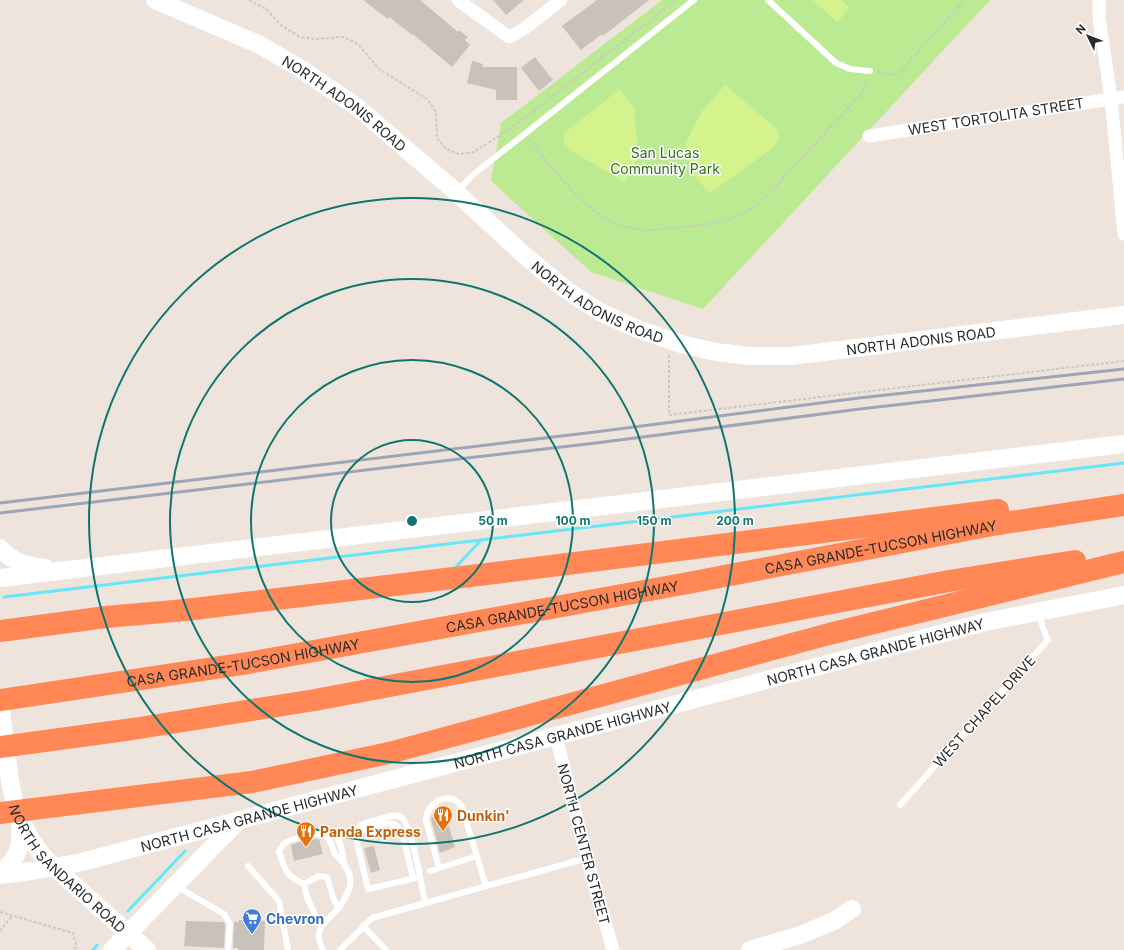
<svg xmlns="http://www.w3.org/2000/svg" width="1124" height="950" font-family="Inter,sans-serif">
  <rect width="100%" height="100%" fill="#eee4db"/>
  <path fill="#bcea92" d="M662,0h328l-287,309 -112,-37 -100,-91 10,-58z"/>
  <path fill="#d5f38d" d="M813,0h28l9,8 -13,14z
    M725,85l53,45 1,10 -6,8 -63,45 -18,-19 -7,-30 17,-33z
    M620,89l14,19 4,48 -13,26 -55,-32 -6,-8v-9z"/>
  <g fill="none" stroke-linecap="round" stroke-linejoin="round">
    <path stroke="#64e7fb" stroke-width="3" d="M454,569l27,-29
      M4,597l1120,-134
      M128,911l57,-60
      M93,950l4,-5"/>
  </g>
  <path fill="#c9c2ba" d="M363,0h57l38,32 1,-2 9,7 -3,3 5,5 -18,22 -39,-33 -1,1 -23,-18 -1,2z
    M493,0h31l-18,15z
    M597,0h52l-46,36 -1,-2 -21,16 -19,-24z
    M535,57l18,23 -14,11 -18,-23z
    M472,61l11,3 -1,3h35v33h-21v-10l-29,-7z
    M445,813l10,34 -15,6 -9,-34v-2z
    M319,839l4,15 -29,7 -3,-16 14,-5z
    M374,846l6,24 -9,3 -7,-25z
    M239,920l26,1 -1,29h-26v-2h-5l1,-26h5z
    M186,921l38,1 1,3 -1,23 -40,-2z"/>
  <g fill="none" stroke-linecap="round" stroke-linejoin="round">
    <path stroke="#c8c8c8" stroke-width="2" stroke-dasharray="3 2" stroke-linecap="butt" d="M249,0l17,9 15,16 19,12 16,2 28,-2 14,7 21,25 48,30 9,13 1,26 9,11 13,5 15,-2 43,-28 159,-124
      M878,72l20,3 66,-75
      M529,139c32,39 66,92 123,91 13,-1 26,-3 39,-4 33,-4 47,-5 73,-27l97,-105 6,-15
      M669,355v60l455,-54
      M0,912l73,21 3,11 -1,6
      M0,931l12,-15"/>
    <path stroke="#fff" stroke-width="6" d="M768,0l68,63 14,6 20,2
      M457,191l17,-17 220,-174
      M900,805l148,-165 -6,-15 -2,-13
      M324,834l6,-1c12,6 12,18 14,30
      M355,834c8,-4 30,-13 38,-10 4,1 6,5 9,8l11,46
      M248,866l31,35 9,49
      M439,868l-13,-48c1,-18 24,-31 36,-13l24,79
      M430,871l47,-15
      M420,877l-52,12 -13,-55c3,-11 12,-12 22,-14 7,-2 18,-7 24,-3 11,7 21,71 24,86
      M304,884c-18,-8 -19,-14 -25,-32 1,-3 3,-6 5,-8 5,-5 35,-13 41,-9 6,4 7,13 10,19 3,3 6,6 8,9 14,17 6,29 -4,45
      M176,886l48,28 6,10 -2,26
      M363,926l23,24
      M321,928l-14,-31 -3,-13 15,-8 8,1 7,23 5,8c-14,15 -27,20 -16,42
      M340,950l32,-32 215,-60"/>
    <path stroke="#fff" stroke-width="13" d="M458,0l51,37 15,-8 37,-29
      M1099,0v18l12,80 13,136
      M869,136l255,-39
      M556,737l31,121 26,92"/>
    <g stroke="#fff" stroke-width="18">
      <path id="s1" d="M155,0l105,45 41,24 56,38 99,85 67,62 42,35 35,23 35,16 46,16 35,8 33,4h42l333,-41"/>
      <path d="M0,548c12,14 27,18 45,20"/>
      <path d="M0,578l1124,-134"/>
      <path id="s2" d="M0,703l10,78 6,30 13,25 13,19 13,13 92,82"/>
      <path d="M0,874c19,-18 22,-26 20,-52"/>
      <path id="s3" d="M0,875l32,-4 50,-9 903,-240 139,-27"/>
      <path d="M112,950l127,-130"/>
      <path d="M750,950l50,-15 34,-14 18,-12"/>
    </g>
    <g stroke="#ff8856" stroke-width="22">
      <path d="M0,631l106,-14 79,-7 302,-36 511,-64"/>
      <path id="s4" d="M0,700l248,-37 440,-80 310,-59 126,-19"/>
      <path d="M0,747l133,-18 182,-29 634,-119 126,-20"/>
      <path d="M0,813l252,-31 137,-29 440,-119 295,-72"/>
    </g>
    <path stroke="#9da5b7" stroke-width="3" d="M0,503l595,-71 264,-34 265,-29
      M0,513l596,-70 264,-34 264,-30"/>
  </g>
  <g fill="none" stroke="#0f766e" stroke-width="2">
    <circle cx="412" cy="521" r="81"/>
    <circle cx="412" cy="521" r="161"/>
    <circle cx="412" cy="521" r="242"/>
    <circle cx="412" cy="521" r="323"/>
  </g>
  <defs>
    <g id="restaurant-pin" transform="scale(1)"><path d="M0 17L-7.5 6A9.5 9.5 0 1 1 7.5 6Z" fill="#e8710a" stroke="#fff"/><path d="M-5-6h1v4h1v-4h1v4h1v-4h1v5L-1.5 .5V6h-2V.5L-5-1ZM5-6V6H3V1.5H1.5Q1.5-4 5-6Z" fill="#fff"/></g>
    <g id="supermarket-pin" transform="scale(1)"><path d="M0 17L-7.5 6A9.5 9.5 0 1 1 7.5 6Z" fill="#3f7fe0" stroke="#fff"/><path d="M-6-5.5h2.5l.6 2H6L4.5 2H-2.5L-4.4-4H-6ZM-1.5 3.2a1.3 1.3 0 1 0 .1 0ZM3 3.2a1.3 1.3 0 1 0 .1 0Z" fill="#fff"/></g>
  </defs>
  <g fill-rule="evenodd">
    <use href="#restaurant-pin" x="443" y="815"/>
    <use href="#restaurant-pin" x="306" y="831"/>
    <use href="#supermarket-pin" x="252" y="918"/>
  </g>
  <g text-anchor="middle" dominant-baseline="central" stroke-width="3" stroke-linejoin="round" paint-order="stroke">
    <g font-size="14" fill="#2b2b2b" stroke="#fff">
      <text stroke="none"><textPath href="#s1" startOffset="217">NORTH ADONIS ROAD</textPath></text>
      <text transform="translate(996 116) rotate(-9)">WEST TORTOLITA STREET</text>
      <text stroke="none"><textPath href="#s1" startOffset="541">NORTH ADONIS ROAD</textPath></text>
      <text stroke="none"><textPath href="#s1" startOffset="877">NORTH ADONIS ROAD</textPath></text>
      <text stroke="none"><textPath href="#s4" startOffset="894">CASA GRANDE-TUCSON HIGHWAY</textPath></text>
      <text stroke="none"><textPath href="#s4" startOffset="570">CASA GRANDE-TUCSON HIGHWAY</textPath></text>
      <text stroke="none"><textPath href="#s3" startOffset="904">NORTH CASA GRANDE HIGHWAY</textPath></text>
      <text stroke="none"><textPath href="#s4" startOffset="246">CASA GRANDE-TUCSON HIGHWAY</textPath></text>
      <text transform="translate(984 711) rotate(-48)">WEST CHAPEL DRIVE</text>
      <text stroke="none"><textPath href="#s3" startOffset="580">NORTH CASA GRANDE HIGHWAY</textPath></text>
      <text stroke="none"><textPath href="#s3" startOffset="256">NORTH CASA GRANDE HIGHWAY</textPath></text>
      <text transform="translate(584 844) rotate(75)">NORTH CENTER STREET</text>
      <text stroke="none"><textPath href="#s2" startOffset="187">NORTH SANDARIO ROAD</textPath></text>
    </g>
    <g font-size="14" fill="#337013" stroke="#fff">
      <text x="665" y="152">San Lucas<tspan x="665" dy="16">Community Park</tspan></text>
    </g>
    <g font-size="14" font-weight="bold" fill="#c56008" stroke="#fff" text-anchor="start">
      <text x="457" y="815">Dunkin'</text>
      <text x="320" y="831">Panda Express</text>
    </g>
    <g font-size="14" font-weight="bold" fill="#366cbe" stroke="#fff" text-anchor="start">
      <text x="266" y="918">Chevron</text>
    </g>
  </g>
  <circle cx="412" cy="521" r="6" fill="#0f766e" stroke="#fff" stroke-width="2"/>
  <g font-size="12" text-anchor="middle" font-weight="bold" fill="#0f766e" stroke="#fff" stroke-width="3" stroke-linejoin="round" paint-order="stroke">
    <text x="493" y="525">50 m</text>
    <text x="573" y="525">100 m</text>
    <text x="654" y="525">150 m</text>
    <text x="735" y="525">200 m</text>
  </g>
  <g transform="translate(1088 36) rotate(313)" stroke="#ffffff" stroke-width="3" paint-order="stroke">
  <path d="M0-3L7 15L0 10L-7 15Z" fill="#2b2b2b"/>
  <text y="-6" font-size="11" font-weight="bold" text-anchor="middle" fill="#2b2b2b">N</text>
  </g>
</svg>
